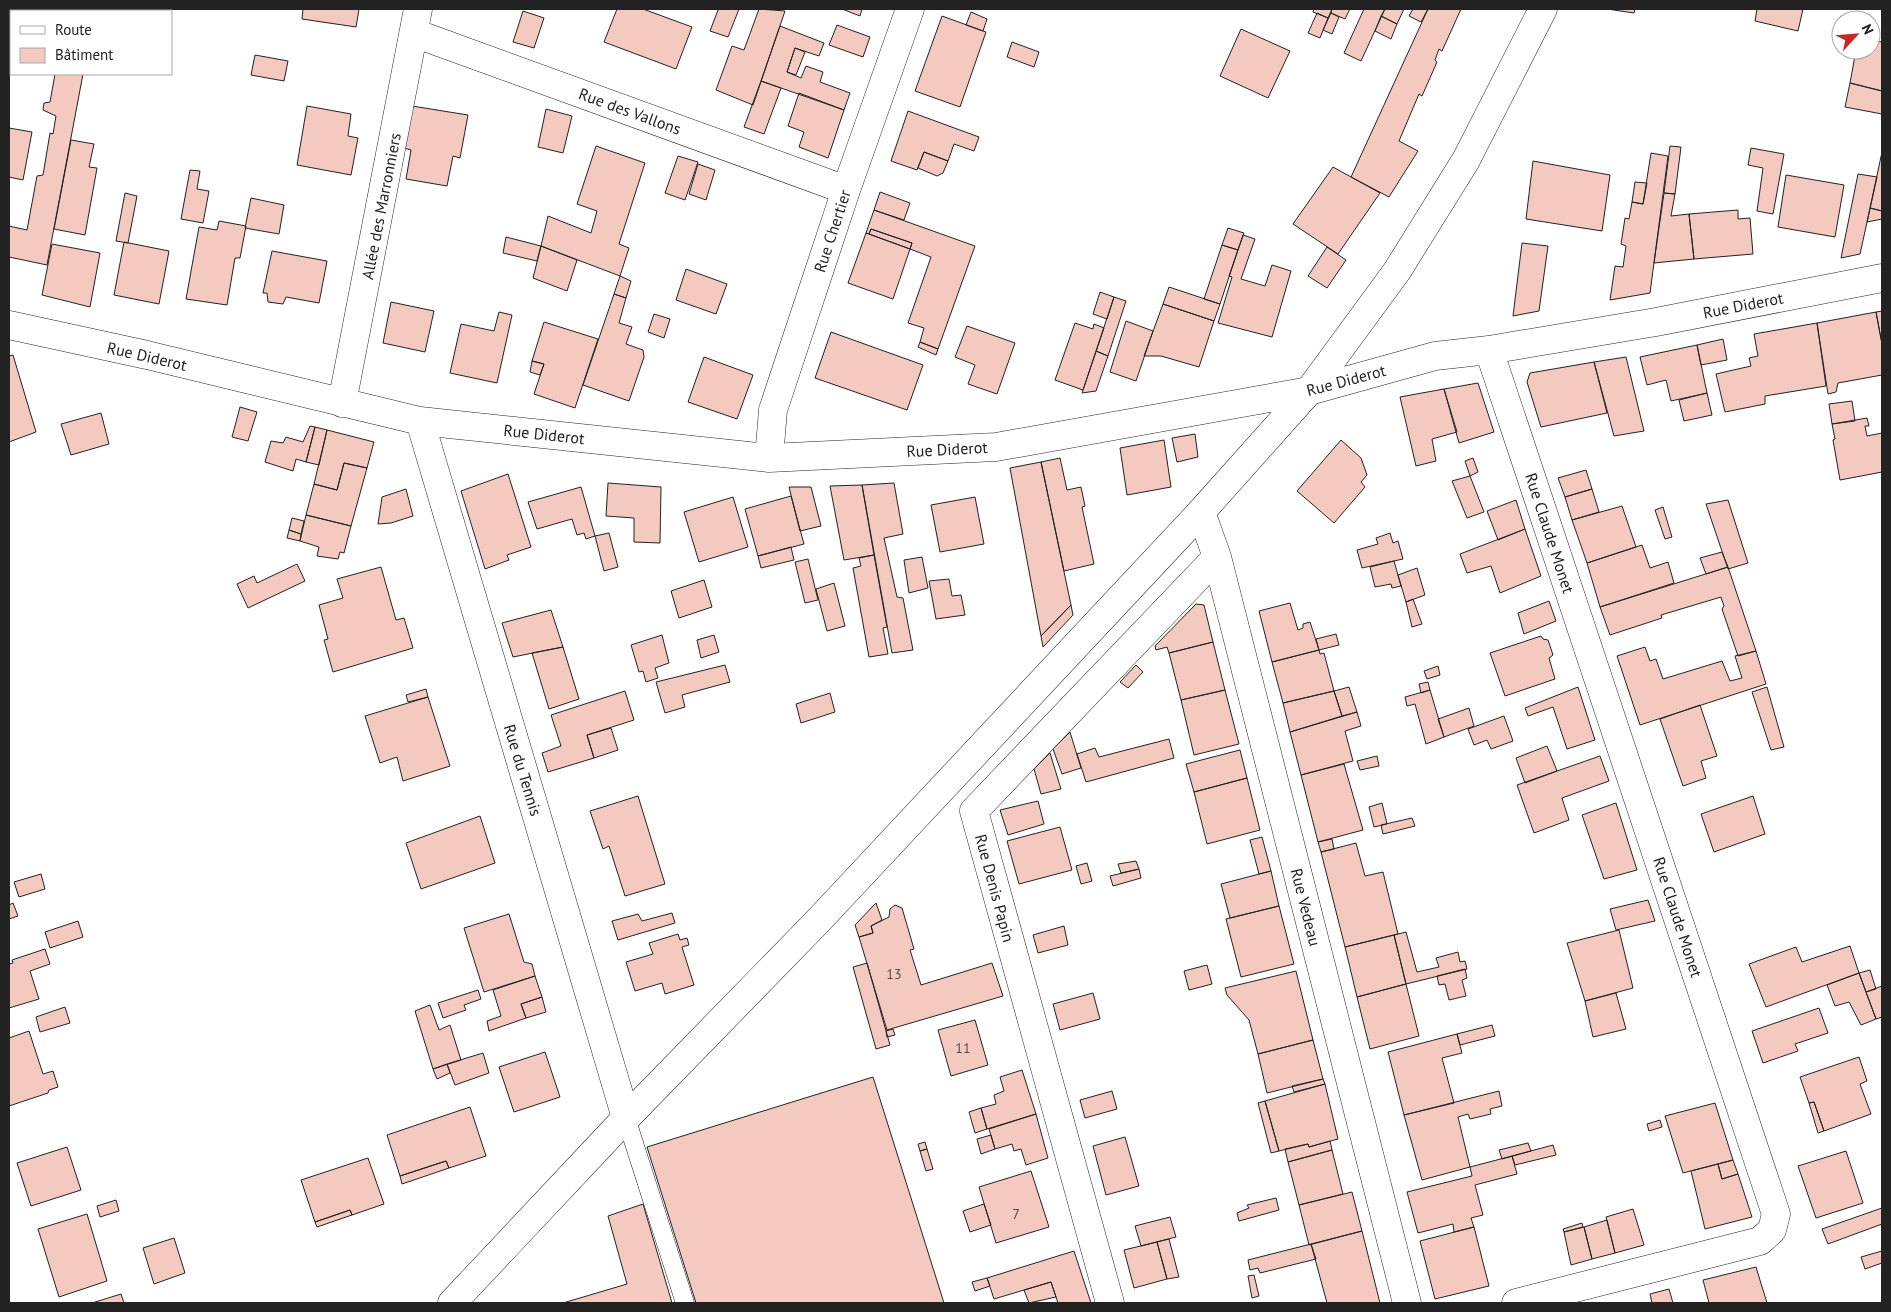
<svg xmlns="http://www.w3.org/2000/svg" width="1891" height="1312" font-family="'PT Sans',sans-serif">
  <rect width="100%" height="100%" fill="#fff"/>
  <path fill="#f3c9c0" stroke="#222" d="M303,9h56l-3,18 -54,-8z
    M617,9h26l49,18 -16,42 -72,-27z
    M716,9h23l-11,28 -18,-6 8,-21z
    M759,9l26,2 -32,94 -37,-15 16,-44 12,4z
    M842,9h20l-2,7z
    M1314,9h18l-4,9 -15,-6z
    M1332,9h18l-5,10 -14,-6z
    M1364,9h21l-24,52 -17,-8z
    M1385,9h19l-7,15 -16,-8z
    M1413,9h15l-7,13 -12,-6z
    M1428,9h33l-19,42 -3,-2 -4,11 2,2 -15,34 -3,-2 -20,47 19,10 -29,46 -38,-20z
    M1607,9h28l-1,4z
    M1757,9h46l-5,22 -43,-10z
    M523,11l21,7 -10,30 -21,-6z
    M971,12l16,7 -4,12 -17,-6z
    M1317,13l11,5 -8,20 -12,-5z
    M1331,13l8,4 -7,17 -9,-4z
    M942,16l44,16 -26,75 -45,-16z
    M1381,16l16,8 -6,15 -16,-8z
    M837,25l33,12 -7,20 -34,-12z
    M780,26l44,17 -5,13 -24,-8 -8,24 14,6 5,-12 17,6 -3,10 30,11 -6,17 -83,-29z
    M1241,29l49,22 -22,47 -48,-22z
    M1871,40l11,2v49l-32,-8 6,-33h15z
    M1012,42l27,10 -5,15 -27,-10z
    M795,48l10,4 -9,23 -9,-3z
    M255,55l33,6 -4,20 -33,-6z
    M55,74h28l-36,191 -38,-8v-31l18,4 10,-54 6,-1 7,-42 3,1 3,-18 -13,-6 1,-7 6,-1z
    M761,81l20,7 -17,46 -20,-7z
    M1850,83l32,8v23l-37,-7z
    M799,93l45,17 -16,48 -29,-11 5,-15 -16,-6z
    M307,106l44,8 -3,22 10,2 -7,37 -54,-10z
    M412,106l56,9 -8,43 -7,-2 -6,30 -41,-7 5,-29 -7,-2z
    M546,109l26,7 -9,37 -25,-6z
    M908,111l71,26 -5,14 -20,-7 -6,17 -24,-9 -7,18 -26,-9z
    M9,128l23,4 -9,48 -14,-3z
    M71,140l23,4 -5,23 8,1 -12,67 -31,-6z
    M596,146l49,17 -26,81 10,4 -9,28 -79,-30 7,-30 43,17 6,-22 -20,-7z
    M1670,146l11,1 -6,47 -11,-1z
    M1751,148l33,6 -11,60 -16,-3 6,-43 -15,-3z
    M924,152l24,9 -5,12 -6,3 -19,-8z
    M1882,152v59l-12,-3z
    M1651,153l17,3 -18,137 -40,7 5,-34 8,1 3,-21 -5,-2 4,-26 4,1 3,-17 11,2z
    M678,156l20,6 -13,38 -20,-7z
    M1533,161l77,14 -8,56 -76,-12z
    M698,164l17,6 -9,30 -17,-6z
    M1333,167l47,26 -42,61 -45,-30z
    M190,170l10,1 -3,18 12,2 -6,32 -22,-4z
    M1858,174l19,3 -17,77 -19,4z
    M1786,175l58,10 -9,52 -57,-10z
    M1635,182l12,1 -4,21 -11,-2z
    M880,192l30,11 -6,17 -30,-10z
    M125,193l12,3 -9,47 -12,-2z
    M1664,193l11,1 -4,22 18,-2 5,45 -40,4z
    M251,198l33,7 -5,29 -34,-6z
    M1870,208l12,3v8l-15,3z
    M874,210l101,36 -37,103 -18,-7 4,-14 -16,-5 23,-66 -21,-8 2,-6 -41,-14 -2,5 -3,-1z
    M1738,210v9l12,-1 3,36 -59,5 -5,-45z
    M219,221l27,5 -6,32h-5l-8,47 -41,-6 13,-72 18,3z
    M1228,228l16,5 -6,17 -16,-5z
    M871,229l41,14 -2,6 -41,-15z
    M866,233l44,16 -17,50 -45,-16z
    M1243,235l12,4 -14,40 24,7 7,-21 19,6 -19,66 -54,-14 14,-46 -3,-1z
    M506,237l35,9 -4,15 -34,-8z
    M124,242l45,9 -10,53 -45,-9z
    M1522,243l26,3 -9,65 -26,5z
    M52,244l48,9 -10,54 -48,-12z
    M1222,245l16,5 -18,54 -16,-5z
    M541,246l36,14 -10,31 -34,-13z
    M1327,247l19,13 -19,28 -19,-12z
    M272,251l55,10 -8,42 -33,-6 -3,7 -15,-2 -1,-9h-4z
    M686,269l41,15 -11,30 -40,-14z
    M620,276l11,5 -5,17 -12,-4z
    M1169,287l51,17 -6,17 -51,-17z
    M1100,292l14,5 -7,22 -14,-5z
    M614,294l12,4 -7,25 13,4 -6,17 17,6 1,7 -15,44 -46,-16z
    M1114,297l12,4 -18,55 -12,-5z
    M391,302l43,9 -9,41 -42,-9z
    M1163,304l51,17 -15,46 -38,-11h-17z
    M1882,311v33l-6,-32z
    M499,312l13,3 -15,68 -47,-10 11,-49 33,7z
    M1876,312l6,32v31l-44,8 -2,9 -8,2 -11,-71z
    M654,314l16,5 -6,19 -16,-6z
    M1126,321l27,10 -17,50 -26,-9z
    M544,322l54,17 -23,69 -41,-14 10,-30 -12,-3z
    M1075,323l18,6 1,-5 10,4 -21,62 -28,-10z
    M1817,323l9,63 -61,10v8l-40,8 -9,-38 35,-8 -2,-8 9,-2 -4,-22z
    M967,326l48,17 -18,51 -29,-10 7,-19 -20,-8z
    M831,332l92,33 -16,45 -92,-32z
    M1723,339l4,21 -26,5 -4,-20z
    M920,342l18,7 -2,6 -18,-8z
    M1697,345l10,48 -36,8 -5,-21 -19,5 -7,-28z
    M1096,351l12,5 -12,35 -14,2z
    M13,355l23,77 -27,10v-86z
    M704,357l49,18 -16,44 -49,-17z
    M1626,357l18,74 -30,5 -20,-74z
    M532,361l12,3 -4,11 -10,-3z
    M1594,362l13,51 -66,14 -14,-45 3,-9z
    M1478,383l16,49 -35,11 -15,-54z
    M1444,389l13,43 -25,7 4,22 -20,5 -16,-69z
    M1707,393l5,22 -28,6 -5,-21z
    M1852,401l3,20 -23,3 -3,-20z
    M240,407l17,5 -9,29 -16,-4z
    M101,413l8,31 -38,11 -10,-31z
    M1867,418l2,8h-4l2,10 15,-3v39l-42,8 -7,-40 2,-1 -3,-15z
    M310,426l5,1 -9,35 -10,-3 -3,12 -28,-9 6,-21 12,2 3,-6 17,5z
    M315,427l12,3 -8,35 -13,-3z
    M327,430l47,12 -7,26 -23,-5 -7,27 -23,-6z
    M1195,434l3,23 -21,5 -5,-24z
    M1164,440l7,47 -44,8 -7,-47z
    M1341,440l20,18 6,17 -6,7 4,5 -31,36 -37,-32z
    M1060,458l7,32 14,-3 4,19 -3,1 12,57 -30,7 -23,-109z
    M1473,458l5,14 -8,4 -5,-15z
    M1041,462l30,143 -30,31 -31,-168z
    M344,463l23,5 -16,58 -45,-11 8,-31 23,6z
    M1586,470l6,19 -27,8 -7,-19z
    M508,474l23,73 -24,8 2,5 -24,9 -24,-78z
    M1470,476l14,36 -17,6 -15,-37z
    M608,483l53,4 -1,56 -26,-1v-24l-28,-2z
    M894,483l9,51 -19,4 13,59 6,1 10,52 -21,3 -30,-168z
    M862,485l12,70 -30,5 -14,-74z
    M581,487l14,49 -9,3 -2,-6 -7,2 -5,-16 -35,10 -9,-27z
    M789,487h22l10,39 -21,5z
    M406,489l7,27 -22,7 -13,1 4,-27z
    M1592,489l7,23 -27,8 -7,-23z
    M791,496l13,48 -46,12 -13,-47z
    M733,497l15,50 -49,15 -15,-50z
    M975,497l9,47 -44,8 -9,-47z
    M1516,500l9,29 -27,11 -11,-29z
    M1728,500l20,63 -20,6 -22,-65z
    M1622,506l14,41 -49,16 -15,-43z
    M1663,507l9,30 -7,2 -10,-29z
    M306,515l45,11 -7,27 -4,-1 -2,7 -21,-3 2,-9 -19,-6z
    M292,518l12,3 -3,13 -12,-4z
    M1525,529l16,47 -41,17 -9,-27 -24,7 -7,-19z
    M289,530l12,4 -1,7 -13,-3z
    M609,533l9,34 -14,4 -9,-35z
    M1390,533l3,10 5,-2 5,18 -41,9 -5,-18 21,-6 -2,-6z
    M1642,545l8,23 18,-6 6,21 -74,24 -13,-44z
    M791,547l3,13 -33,8 -3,-12z
    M1722,552l6,15 -22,7 -6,-16z
    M874,555l13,72 -4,1 5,26 -19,3 -16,-89 8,-2 -2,-8z
    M922,557l6,31 -19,5 -5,-33z
    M808,559l10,41 -13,3 -10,-41z
    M1394,561l7,25 -9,2 -1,-4 -16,3 -5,-20z
    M297,564l8,17 -57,27 -11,-24 17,-8 3,7z
    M381,567l15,53 8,-2 9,30 -80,24 -9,-32 4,-1 -9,-34 24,-7 -6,-19z
    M1728,567l28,84 -18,5 -16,-47 2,-3 -3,-9 -60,18 1,3 -52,17 -10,-28z
    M1417,568l8,27 -19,7 -8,-27z
    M949,579l3,17 9,-1 4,20 -29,4 -7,-38z
    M704,580l8,27 -33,11 -8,-27z
    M834,583l11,43 -18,5 -11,-42z
    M1413,599l9,25 -10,3 -6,-25z
    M1549,601l7,20 -32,13 -6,-21z
    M1290,603l8,27 5,-2v-4l7,-2 9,28 -47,12 -13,-51z
    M1196,604l8,1 9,37 -44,11 -2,-6 -11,3 -1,-4z
    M1071,605l2,10 -30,32 -2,-11z
    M551,610l12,37 -50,10 -11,-34z
    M1336,634l3,11 -20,5 -3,-11z
    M662,635l7,28 -14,5 3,10 -12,4 -3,-11 -4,1 -8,-27z
    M714,635l5,17 -18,6 -4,-18z
    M1541,636l2,3 5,1 5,15 -4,3 6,21 -50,17 -15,-43z
    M1213,642l12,48 -44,10 -12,-47z
    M563,647l16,52 -30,10 -17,-56z
    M1645,647l5,14 6,-2 7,20 59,-18 8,20 12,-3 -7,-22 21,-5 10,33 -126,41 -23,-69z
    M1319,650l1,4 4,-1 10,38 -51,12 -11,-41z
    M725,665l5,17 -48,13 3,12 -20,6 -9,-31z
    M1136,665l7,7 -15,16 -8,-6z
    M1438,666l2,9 -13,4 -3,-8z
    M1428,682l2,8 -9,3 -2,-9z
    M1349,687l8,25 -15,4 -8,-25z
    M1578,687l17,53 -28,9 -14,-42 -25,9 -3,-8z
    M1767,687l17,60 -13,3 -19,-58z
    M426,689l2,8 -20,5 -2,-7z
    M1225,690l14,54 -45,11 -13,-55z
    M1430,690l14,47 -18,7 -11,-40 -8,2 -2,-9z
    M625,691l9,29 -47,15 7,23 -46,14 -6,-19 19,-7 -10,-31z
    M1334,691l8,25 -52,16 -7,-29z
    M830,693l5,19 -34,11 -5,-19z
    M428,697l22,69 -47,15 -6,-24 -17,6 -15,-47z
    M1700,705l17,51 -16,5 5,17 -23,8 -23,-67z
    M1469,708l5,18 -30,11 -6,-18z
    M1357,712l4,14 -16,5 8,30 -52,14 -11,-43z
    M1504,716l9,25 -22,8 -4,-9 -13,5 -6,-16z
    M611,728l7,22 -24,8 -7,-23z
    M1070,732l11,36 -19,6 -9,-25z
    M1169,739l5,19 -88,24 -9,-28 18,-6 4,9z
    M1547,746l10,25 -32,12 -9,-25z
    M1240,750l7,28 -53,14 -8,-28z
    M1050,753l11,36 -20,5 -7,-25z
    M1377,756l2,10 -19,4 -3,-9z
    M1600,756l9,25 -47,17 7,22 -35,13 -17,-48z
    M1344,764l19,66 -45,12 -17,-67z
    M1247,778l13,52 -53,14 -13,-52z
    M638,796l27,88 -40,12 -16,-50 -6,3 -13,-38z
    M1753,796l12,38 -51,18 -13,-38z
    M1038,801l6,23 -36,11 -8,-25z
    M1382,803l5,21 -13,3 -5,-20z
    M1616,803l21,67 -33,9 -22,-64z
    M480,816l15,47 -74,26 -15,-46z
    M1412,818l3,8 -32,8 -2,-9z
    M1060,827l12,43 -53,14 -12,-43z
    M1262,837l9,34 -12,3 -9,-34z
    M1332,839l2,10 -13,3 -3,-10z
    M1356,843l9,33 18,-4 15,62 -53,13 -24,-95z
    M1136,861l3,8 -18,4 -3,-9z
    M1087,863l5,18 -11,3 -5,-18z
    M1139,869l2,9 -28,8 -3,-10z
    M1271,871l8,35 -49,12 -9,-34z
    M41,874l4,15 -26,8 -5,-15z
    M1648,900l7,21 -39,9 -6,-21z
    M13,903l5,13 -9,3v-14z
    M876,903l6,17 -11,6 2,7 -14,4 -4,-12z
    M895,905l7,3 12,41 -4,1 11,35 71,-22 11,33 -116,34 -28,-93 14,-4 -2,-7 18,-9 1,-8z
    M1279,906l15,58 -53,13 -15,-58z
    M672,913l3,10 -57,17 -6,-19 26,-7 4,7z
    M509,914l15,48 8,2 3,12 -51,16 -20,-64z
    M78,921l5,16 -33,11 -5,-16z
    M1064,926l4,19 -30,8 -5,-18z
    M1619,930l14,58 -48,13 -18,-58z
    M1406,932l11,40 22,-5 -3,-9 22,-6 2,10 5,-1 2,8 -61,15 -12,-49z
    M678,934l2,6 7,-2 2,7 -7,2 12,38 -29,9 -3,-11 -27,8 -9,-29 27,-8 -4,-11z
    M1394,935l12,49 -49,13 -12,-50z
    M1850,946l9,27 -93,34 -17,-43 47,-17 6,15z
    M45,949l5,15 -20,7 9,28 -30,9v-44l4,-1 -1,-3z
    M867,963l23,82 -14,4 -23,-82z
    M1207,965l5,19 -23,6 -5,-19z
    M1465,969l2,9 -5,2 4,16 -17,4 -4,-16 -6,1 -2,-9z
    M1870,970l6,19 -10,3 -7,-19z
    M1296,971l17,69 -55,14 -9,-34 -22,-25 -2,-7z
    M1859,973l17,46 -15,6 -12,-23 -14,4 -8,-21z
    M535,976l7,21 -21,7 5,14 -37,13 -2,-10 14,-5 -8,-26z
    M1406,984l13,52 -49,13 -13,-52z
    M1882,986v31l-6,2 -10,-27z
    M478,990l3,9 -17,6 2,5 -23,8 -5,-15z
    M1093,993l7,26 -40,11 -7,-26z
    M1616,993l10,36 -33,8 -8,-36z
    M542,997l4,15 -20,6 -5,-14z
    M430,1005l9,25 11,-5 11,35 -28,9 -18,-58z
    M65,1007l5,16 -30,9 -4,-15z
    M1819,1008l9,25 -33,11 3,7 -35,12 -11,-32z
    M975,1020l13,45 -37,11 -13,-46z
    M1492,1025l3,11 -35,9 -3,-11z
    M893,1029l2,6 -8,2 -1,-6z
    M29,1031l14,43 10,-3 5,16 -9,3 -1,3 -39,13v-68z
    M1457,1034l5,19 -20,5 12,45 -50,12 -16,-63z
    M1313,1040l10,39 -56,14 -9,-39z
    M545,1052l15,45 -46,15 -15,-45z
    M483,1053l6,20 -34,12 -8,-21z
    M1859,1057l8,24 -7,3 11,30 -47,17 -10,-29 -5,1 -9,-26z
    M447,1064l3,9 -13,6 -4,-10z
    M1022,1070l14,44 -49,15 -6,-21 15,-4 -2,-9 10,-4 -4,-14z
    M873,1077l71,226h-248l-49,-156z
    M1323,1079l2,5 -31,8 -2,-6z
    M1325,1084l13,55 -29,8 -1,-3 -29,7 -14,-50z
    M1112,1091l5,18 -32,9 -5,-18z
    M1499,1091l3,15 -12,3 1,5 -21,5 -2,-5 -10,3 12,50 -48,13 -18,-65z
    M1265,1101l14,50 -8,2 -13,-50z
    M1814,1102l10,29 -6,2 -9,-30z
    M1715,1103l18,57 -50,13 -18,-57z
    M470,1107l16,49 -37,12 -3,-7 -46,15 -13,-41z
    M981,1108l6,21 -12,4 -6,-21z
    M1036,1114l12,44 -22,7 -5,-16 -7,2 -2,-7 -17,5 -6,-20z
    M1660,1120l2,7 -13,4 -2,-7z
    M991,1135l4,14 -14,5 -4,-15z
    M1125,1137l14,49 -33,9 -13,-49z
    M1330,1141l2,9 -44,12 -3,-13 23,-5 1,3z
    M925,1142l2,7 -7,2 -2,-7z
    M1528,1143l3,8 -29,8 -3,-9z
    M1553,1145l3,10 -41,10 -3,-9z
    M67,1147l14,43 -50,16 -14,-43z
    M927,1149l6,20 -7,2 -6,-20z
    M1332,1150l11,44 -44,11 -11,-43z
    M1846,1151l17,52 -47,15 -18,-52z
    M1512,1156l5,18 -42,11 8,30 -12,3 3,9 -20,5 -1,-8 -35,9 -11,-41 65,-16 -2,-9z
    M368,1158l16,46 -32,11 -2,-5 -35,12 -14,-42z
    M1733,1160l5,14 -16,5 -4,-15z
    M446,1161l3,7 -47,16 -2,-8z
    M1718,1164l4,15 16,-5 14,43 -47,12 -14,-58z
    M1031,1171l18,56 -53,16 -17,-56z
    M1352,1192l10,39 -53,14 -10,-40z
    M1276,1198l3,12 -40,11 -2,-8 12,-5 -2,-3z
    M116,1200l3,11 -19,6 -3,-11z
    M643,1204l29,99h-109l64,-19 -19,-68z
    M984,1204l7,21 -21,7 -7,-21z
    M1882,1208v16l-54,20 -6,-15z
    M1633,1209l11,36 -29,8 -9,-36z
    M350,1210l2,5 -35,12 -2,-5z
    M87,1214l20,67 -48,16 -21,-68z
    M1170,1217l6,20 -35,9 -6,-20z
    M1607,1220l8,33 -23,6 -8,-32z
    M1582,1223l1,4 -19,5 -1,-3z
    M1474,1227l15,59 -54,13 -15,-58z
    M1584,1227l8,32 -21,6 -7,-33z
    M1362,1231l18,72h-53l-16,-59z
    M174,1238l11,35 -31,11 -11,-36z
    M1169,1239l10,38 -12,2 -10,-37z
    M1157,1242l10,37 -33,9 -10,-38z
    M1311,1244l5,15 -56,14 -2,-5 -8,2 -2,-10z
    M1074,1251l17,52h-33l-7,-21 -57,17 -7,-21z
    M1882,1251v12l-17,6 -4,-12z
    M1756,1267l11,36h-58l-6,-23z
    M1254,1275l5,21 -7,2 -4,-22z
    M987,1278l3,8 -15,5 -3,-9z
    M1051,1282l5,15 -27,6 -5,-13z
    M1669,1289l4,14h-21l-2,-9z
    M121,1294l3,9h-32z"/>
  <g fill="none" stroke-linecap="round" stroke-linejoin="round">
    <g stroke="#222" stroke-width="19">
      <path id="service" d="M626,1118l59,185"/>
    </g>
    <g stroke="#222" stroke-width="29">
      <path id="minor" d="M414,33l432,157
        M9,325l138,30 273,66 349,37 227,-11 313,-56 126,-35 54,-6 167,-28 226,-44
        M1489,350l287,864 -4,16 -12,11 -244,62
        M342,403l76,-394
        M420,421l206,697
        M769,458l4,-48 73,-220 64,-181
        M1201,512l16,45 190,746
        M1110,1303l-136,-492 243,-254"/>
    </g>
    <g stroke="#222" stroke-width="29">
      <path id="primary" d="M452,1303l174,-185 192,-197 383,-409 108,-121 88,-120 69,-111 77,-151"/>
    </g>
    <use href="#service" stroke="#fff" stroke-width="18"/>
    <use href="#minor" stroke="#fff" stroke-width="28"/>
    <use href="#primary" stroke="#fff" stroke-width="28"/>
  </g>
  <g text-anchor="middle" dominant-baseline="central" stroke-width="4" stroke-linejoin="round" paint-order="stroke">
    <g font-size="14" fill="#564c4a">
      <text x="894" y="974">13</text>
      <text x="963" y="1048">11</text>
      <text x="1016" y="1214">7</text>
    </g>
    <g font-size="16" fill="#222" stroke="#fff">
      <text transform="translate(630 111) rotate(20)">Rue des Vallons</text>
      <text transform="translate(381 206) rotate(-79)">Allée des Marronniers</text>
      <text transform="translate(832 231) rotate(-72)">Rue Chertier</text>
      <text transform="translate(1743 305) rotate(-11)">Rue Diderot</text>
      <text transform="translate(147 356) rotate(13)">Rue Diderot</text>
      <text transform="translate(1346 380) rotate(-15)">Rue Diderot</text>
      <text transform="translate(544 434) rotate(6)">Rue Diderot</text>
      <text transform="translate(947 449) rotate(-3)">Rue Diderot</text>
      <text transform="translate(1550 533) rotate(72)">Rue Claude Monet</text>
      <text transform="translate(523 770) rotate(73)">Rue du Tennis</text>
      <text transform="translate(995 888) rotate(75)">Rue Denis Papin</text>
      <text transform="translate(1306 907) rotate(76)">Rue Vedeau</text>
      <text transform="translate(1678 917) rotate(72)">Rue Claude Monet</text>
    </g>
  </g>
  <rect width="1891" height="1312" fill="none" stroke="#222222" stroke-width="20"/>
  <rect x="10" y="10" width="162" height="65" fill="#ffffff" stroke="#a7a7a7"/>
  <rect x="20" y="26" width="25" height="8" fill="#ffffff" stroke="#a7a7a7"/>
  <text x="55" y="35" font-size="15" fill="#222222">Route</text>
  <rect x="20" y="48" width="25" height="15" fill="#f3c9c0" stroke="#a7a7a7"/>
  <text x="55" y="60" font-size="15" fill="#222222">Bâtiment</text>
  <g transform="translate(1856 35) rotate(64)"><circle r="24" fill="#ffffff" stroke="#a7a7a7"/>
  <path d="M0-4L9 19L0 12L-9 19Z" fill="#c62828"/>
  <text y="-8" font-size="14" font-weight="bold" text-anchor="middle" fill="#222222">N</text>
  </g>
</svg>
